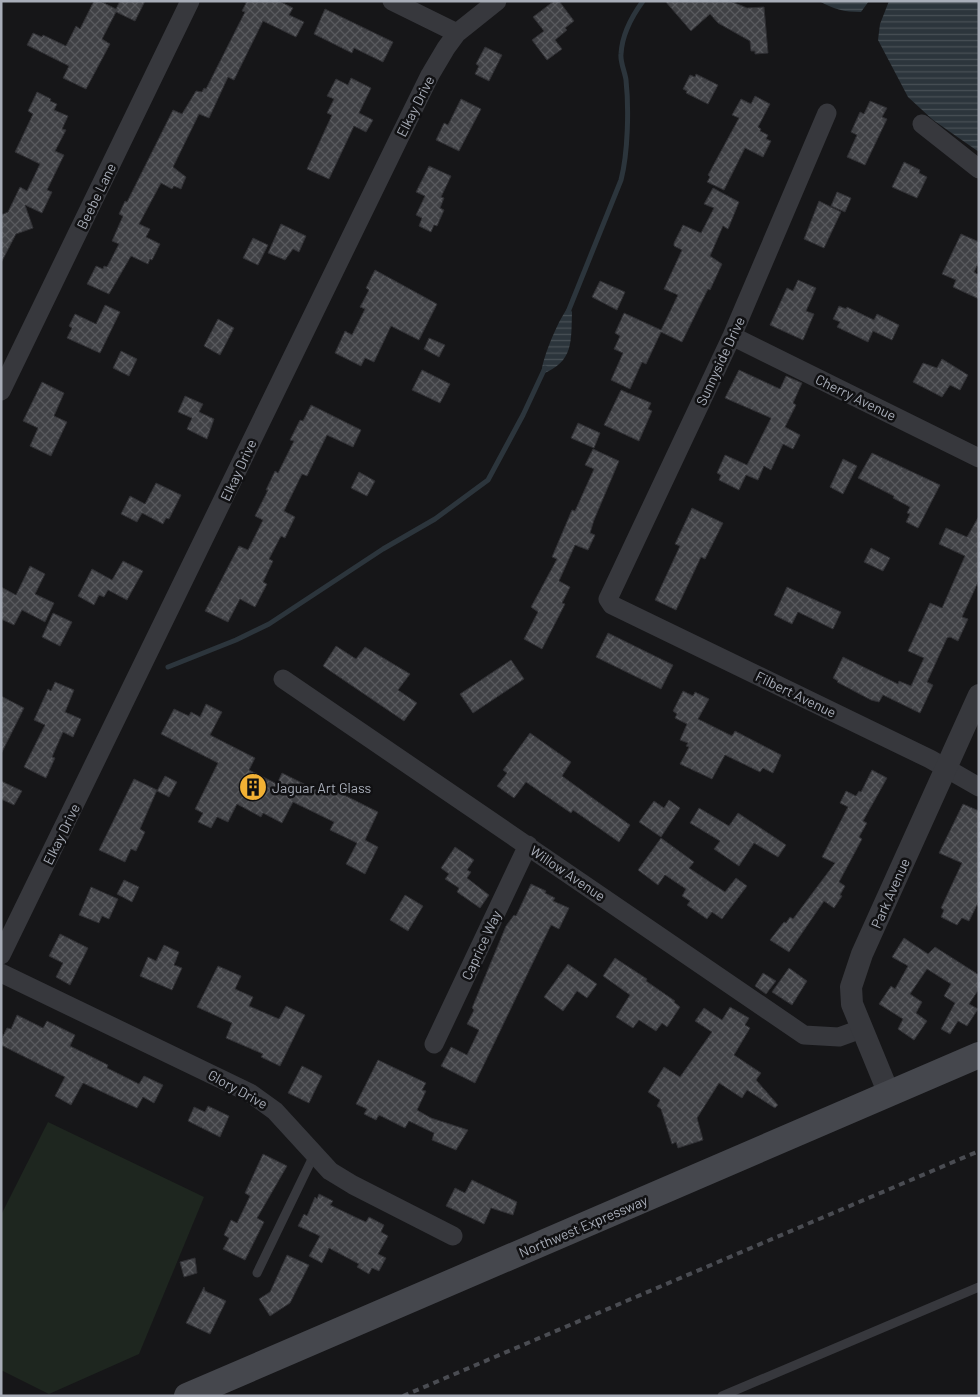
<svg xmlns="http://www.w3.org/2000/svg" width="980" height="1397" font-family="Barlow,sans-serif">
  <defs>
    <pattern id="water-rules" width="6" height="5" patternUnits="userSpaceOnUse" patternTransform="scale(1.25)"><rect width="6" height="5" fill="#2c353c"/><path d="M0 2.5h6" fill="none" stroke="#485056"/></pattern>
    <pattern id="building-cross-hatch" width="8" height="8" patternUnits="userSpaceOnUse" patternTransform="scale(1.25)"><rect width="8" height="8" fill="#404145"/><path d="M0 0l8 8M0 8l8-8" fill="none" stroke="#595a5e"/></pattern>
  </defs>
  <rect width="100%" height="100%" fill="#161618"/>
  <path fill="#1e261f" d="M48,1122l156,75 -65,157 -90,40 -48,-24v-155z"/>
  <path fill="url(#water-rules)" d="M819,1h50l-8,11c-17,0 -28,-3 -42,-11z
    M889,1h90v151l-46,-32 -25,-23 -30,-57 2,-16z
    M569,307l3,5c-1,29 2,50 -30,62 -3,-9 19,-61 27,-67z"/>
  <g fill="none" stroke-linecap="round" stroke-linejoin="round">
    <path stroke="#2c353c" stroke-width="5" d="M568,312l53,-132c7,-27 8,-72 5,-100 -1,-8 -6,-18 -5,-26 1,-19 11,-38 22,-53
      M168,667l68,-27 33,-16 114,-75 52,-30 53,-39 35,-65 22,-47"/>
  </g>
  <path fill="url(#building-cross-hatch)" stroke="#303034" d="M94,1h6l16,8 4,-8h25l-10,20 -19,-9 -14,27 8,5 -24,45 -23,-11 6,-12 -42,-21 6,-12 9,4 1,-2 23,11 10,-20 4,3z
    M247,1h32l14,7 -4,7 15,7 -8,15 -33,-16 -29,59 -6,-3 -19,41 -10,-4 -26,53 13,10 -5,12 -7,-3 -2,3 -11,-6 -22,41 11,5 -4,8 14,7 -8,16 -2,-1 -2,5 -17,-8 -22,38 -22,-10 9,-18 7,3 1,-3 3,1 12,-23 -7,-3 11,-25 -4,-2 6,-13 2,1 46,-92 9,4 14,-23 6,1 2,-4 2,1 39,-77 -3,-1z
    M554,1h5l15,20 -9,7 2,2 -12,10 7,9 -15,11 -15,-20 12,-9 -11,-14z
    M665,1h65l17,7 17,-1 4,46 -13,1v-3h-4l-1,-10 -32,-18 -8,-9 -19,17z
    M325,9l68,33 -10,20 -29,-14 -2,5 -38,-19z
    M485,47l17,8 -13,26 -14,-7 4,-8 -3,-2z
    M696,74l22,11 -10,19 -22,-11 1,-2 -4,-2 7,-14 5,2z
    M351,78l20,10 -12,25 14,7 -7,12 -12,-6 -25,53 -22,-10 25,-54 -5,-2 7,-14 -7,-3 9,-17 12,6z
    M37,92l14,7 -1,2 7,3 -3,6 14,6 -6,13 4,1 -11,21 9,4 -17,35 5,2 -10,21 -17,-8 8,23 -17,6 -15,29v-48l7,-3 12,-25 7,4 13,-27 -25,-12 18,-38 -5,-3z
    M755,96l15,8 -12,23 3,2 -1,2 8,4 -2,4 5,2 -8,16 -18,-9 -21,42 -17,-8 3,-5 -2,-2 31,-57 -7,-3 9,-16 10,5z
    M461,99l20,10 -22,42 -23,-11 8,-17 4,2z
    M870,101l17,7 -5,9 5,2 -22,46 -18,-8 10,-22 -6,-3 9,-20 4,2z
    M904,162l16,8 -1,3 8,4 -10,21 -25,-11z
    M429,166l22,10 -10,21 3,1 -4,10 4,2 -7,16 -3,-1 -3,7 -12,-6 3,-8 -6,-3 9,-19 -9,-4z
    M713,188l26,14 -11,27 -5,-3 -13,30 12,8 -12,26 -2,-1 -26,53 -21,-10 -15,32 -4,-2 -12,27 -19,-9 12,-27 -9,-4 6,-13 -5,-3 9,-20 37,17 17,-35 -14,-6 18,-39 -8,-4v-3l9,-18 18,8 13,-25 -10,-4z
    M837,192l14,6 -6,14 -14,-6z
    M819,201l22,11 -17,36 -20,-9z
    M281,224l25,12 -7,16 -6,-3 -8,11 -17,-7z
    M961,234l18,8v20l-5,10 5,3v24l-26,-12 3,-7 -14,-6z
    M253,238l15,7 -10,20 -15,-7z
    M375,270l62,34 -18,36 -28,-14 -17,36 -9,-4 -4,8 -26,-13 10,-22 7,4 13,-26 -5,-2 9,-17 -3,-2z
    M798,280l18,8 -10,23 8,3 -11,26 -33,-15 17,-37 6,3z
    M600,281l25,11 -8,18 -25,-13z
    M105,305l15,7 -20,41 -33,-15 5,-10 -3,-2 6,-12 21,10z
    M839,306l7,3 1,-2 27,13 3,-6 22,11 -7,15 -19,-9 -5,11 -31,-15 3,-5 -7,-3z
    M218,319l16,9 -14,27 -16,-9z
    M429,338l16,7 -6,12 -15,-8z
    M121,351l16,8 -8,17 -16,-8z
    M942,359l26,16 -8,15 -10,-5 -8,12 -29,-15 10,-19 14,5z
    M422,370l28,14 -10,19 -28,-13z
    M739,370l41,19 6,-13 16,7 -9,20 3,2 -11,22 15,8 -7,14 -10,-5 -12,26 -7,-4 -6,14 -12,-5 -7,15 -20,-10 2,-5 -4,-2 8,-18 22,10 24,-47 -46,-20z
    M42,382l22,11 -10,23 13,6 -16,34 -21,-10 8,-18 -15,-7z
    M621,390l30,13 -3,6 4,2 -13,30 -35,-16z
    M185,396l18,8 -4,8 15,7 -7,20 -20,-10 5,-11 -14,-6z
    M311,405l50,25 -8,17 -26,-12 -20,41 -5,-2 -18,37 11,6 -10,21 -4,-2 -12,23 4,2 -10,21 4,2 -12,23 -15,-8 -12,23 -23,-11 34,-65 9,4 15,-30 -8,-4 13,-26h-2l9,-19 3,2 16,-32 -4,-1 10,-20 3,1z
    M578,423l22,10 -6,15 -23,-10z
    M593,449l26,12 -25,59 -4,13 5,2 -7,15 -13,-5 -16,36 11,6 -8,16 3,1 -23,45 -18,-10 14,-27 -7,-5 26,-48 -5,-2 20,-47 3,1 19,-42 -9,-4z
    M872,453l68,32 -22,43 -12,-6 4,-8 -3,-1 3,-6 -17,-9 1,-2 -36,-18z
    M843,459l14,7 -14,28 -13,-7z
    M359,472l16,9 -8,15 -16,-8z
    M156,483l25,12 -12,24 -3,-1 -3,6 -21,-11 -5,9 -16,-8 9,-18 15,8z
    M692,508l31,15 -18,36 -4,-2 -25,53 -21,-10 25,-54 -5,-2z
    M979,516v64l-17,37 6,2 -10,22 -8,-4 -3,1 -20,44 6,3 -13,28 -37,-18 -4,7 -8,-2 -34,-18 1,-1 -5,-3 10,-21 55,27 1,-3 12,5 13,-28 -16,-7 22,-48 12,5 23,-52 -26,-12 7,-16 21,9z
    M871,548l19,10 -7,13 -19,-9z
    M123,561l20,10 -16,29 -19,-10 -4,7 -5,-2 -5,10 -16,-9 14,-27 20,11z
    M30,566l15,8 -10,20 19,9 -9,19 -23,-12 -8,15 -13,-6v-32l15,8z
    M787,587l54,25 -8,17 -35,-17 -6,12 -18,-9z
    M53,613l19,9 -12,24 -18,-9z
    M608,633l65,32 -12,24 -65,-32z
    M336,646l20,13 9,-12 45,27 -12,16 19,13 -13,18 -81,-55z
    M511,660l13,19 -51,34 -13,-19z
    M55,682l19,8 -9,22 16,7 -8,18 -10,-5 -11,25 3,1 -9,20 -22,-11 21,-42 -11,-5 14,-31 3,2z
    M683,691l10,5 2,-4 14,7 -11,20 34,17 3,-5 46,24 -8,18 -10,-5 -3,4 -35,-17 -13,24 -32,-15 9,-17 -3,-1 2,-3 -8,-3 7,-16 -12,-6 2,-4 -4,-3z
    M1,696l23,12 -23,46z
    M206,704l16,8 -12,23 45,23 -6,12 28,14 5,-11 38,19 4,-7 54,27 -13,28 13,7 -13,27 -19,-10 11,-21 -27,-13 4,-8 -41,-20 -11,21 -19,-10 -2,4 -24,-13 -9,18 -11,-5 -6,11 -13,-6 5,-9 -8,-4 23,-46 -57,-29 13,-25 15,7 2,-4 9,5z
    M530,733l41,29 -9,14 68,49 -11,17 -46,-32 -2,3 -45,-31 -12,16 -17,-12 10,-13 -4,-3z
    M872,770l15,8 -24,43 4,2 -8,14 3,2 -23,43 6,4 -5,9 2,1 -8,12 -10,-7 -35,51 -19,-12 14,-18 2,1 4,-6 3,2 42,-56 -13,-6 26,-50 -8,-4 6,-12 10,5 3,-5 2,1z
    M165,776l12,6 -8,15 -12,-6z
    M134,779l23,11 -17,39 5,3 -9,19 -5,-2 -6,13 -26,-12z
    M1,781l21,10 -8,14 -13,-6z
    M669,800l11,8 -19,29 -22,-15 15,-21 10,7z
    M963,804l16,7v90l-10,20 -7,-3 -5,7 -16,-8 3,-7 -3,-2 21,-45 -23,-10z
    M699,808l30,18 9,-13 48,32 -8,12 -24,-14 -15,23 -25,-17 6,-8 -30,-18z
    M661,838l33,24 -5,6 36,24 11,-14 11,8 -25,33 -10,-7 -5,7 -20,-14 3,-4 -8,-5 4,-7 -21,-14 -7,10 -20,-15z
    M455,847l19,13 -7,10 4,2 -4,6 22,17 -9,13 -23,-16 2,-4 -14,-9 4,-5 -8,-6z
    M124,880l15,7 -7,15 -15,-8z
    M531,884l15,7 -1,2 10,5 -2,3 16,7 -10,21 -8,-4 -76,158 -34,-17 10,-19 16,8 12,-25 -12,-6 7,-14 -2,-2 34,-82 8,-11 2,1z
    M91,887l27,12 -9,20 -7,-3 -3,7 -20,-8z
    M405,895l18,11 -15,25 -18,-11z
    M60,934l28,14 -18,37 -14,-8 7,-14 -14,-7z
    M904,938l24,16 7,-7 44,28v14l-10,15 9,5 -11,17 -9,-5 -8,13 -9,-5 14,-26 -11,-7 7,-12 -24,-15 -17,25 12,8 -6,11 11,8 -13,19 -16,-11 5,-10 -24,-15 12,-18 4,3 13,-23 -16,-9z
    M164,945l15,7 -5,13 8,3 -10,22 -32,-14 8,-19 8,4z
    M615,958l32,21 -1,2 29,20 -1,1 6,5 -13,20 -5,-4 -6,8 -17,-11 -6,8 -17,-11 14,-22 -27,-19z
    M568,964l29,20 -10,14 -10,-7 -14,20 -19,-14z
    M218,966l23,10 -6,13 18,8 -4,9 30,13 7,-13 19,9 -25,51 -19,-9 2,-3 -37,-16 6,-15 -35,-16z
    M789,968l18,13 -15,24 -20,-13z
    M763,973l13,8 -10,13 -11,-8z
    M730,1007l19,11 -4,7 5,3 -16,27 27,18 -5,7 22,25 -3,3 -28,-18 -5,8 -23,-15 -22,35 6,22 -25,8 -2,-6 -4,2 -11,-35 -4,-3 3,-6 -12,-8 16,-25 16,10 32,-45 -17,-11 9,-13 18,12z
    M17,1015l26,13 4,-7 28,14 -5,11 38,19 -1,3 32,16 5,-8 19,9 -9,18 -11,-6 -6,11 -54,-25 -12,22 -16,-9 10,-19 -64,-32v-5l6,-12 4,1z
    M378,1060l48,23 -4,7 4,1 -9,19 14,8 37,12 -12,20 -24,-10 2,-7 -25,-12 -4,7 -26,-13 -3,5 -12,-6 3,-5 -11,-5z
    M302,1066l20,10 -13,27 -21,-10z
    M208,1106l21,10 -9,21 -32,-16 6,-14 11,5z
    M263,1154l24,12 -30,52 7,4 -19,38 -22,-11 6,-11 -5,-3 7,-15 6,3 13,-27 -5,-3z
    M472,1180l45,22 -4,13 -22,-7 -7,16 -38,-18 9,-18 10,5z
    M319,1194l14,7 -3,4 27,13 9,4 3,-5 15,8 -3,7 7,4 -10,18 8,4 -7,13 -7,-3 -3,6 -12,-7 2,-3 -30,-16 -7,15 -13,-7 11,-20 -22,-10 6,-12 3,2 8,-19 2,2z
    M287,1255l22,10 -19,38 -20,13 -11,-17 11,-7z
    M195,1258l2,15 -13,4 -4,-15z
    M204,1287l1,4 21,10 -16,33 -24,-11z"/>
  <g fill="none" stroke-linecap="round" stroke-linejoin="round">
    <path stroke="#37383d" stroke-width="9" d="M257,1273l57,-118
      M722,1396l257,-109"/>
    <path stroke="#37383d" stroke-width="19" d="M392,1l65,32
      M827,113l-95,223 -124,263 4,6 318,154 49,28
      M922,124l57,45
      M732,336l247,122
      M1,391l189,-390
      M283,679l521,356 35,2 22,-8
      M1,955c145,-292 285,-587 429,-880l16,-27 11,-15 40,-32
      M1,973l249,120 25,18 55,60 23,14 100,51
      M434,1044l94,-199"/>
    <path stroke="#37383d" stroke-width="22" d="M889,1094l-37,-90 -1,-17 11,-33 117,-259"/>
    <path stroke="#45474d" stroke-width="26" d="M187,1396l792,-341"/>
    <path stroke="#4a4c52" stroke-width="4" stroke-dasharray="6 5" stroke-linecap="butt" d="M403,1396l576,-245"/>
  </g>
  <defs>
    <g id="building-disc" transform="scale(1.4375)"><circle r="9.5" fill="#f2b134" stroke="#111113"/><path d="M-4-6H4V6H1V3H-1V6H-4ZM-2.5-4.3h1.7v1.8h-1.7ZM.8-4.3h1.7v1.8H.8ZM-2.5-1h1.7V.8h-1.7ZM.8-1h1.7V.8H.8Z" fill="#111"/></g>
  </defs>
  <g fill-rule="evenodd">
    <use href="#building-disc" x="253" y="787"/>
  </g>
  <g text-anchor="middle" dominant-baseline="central" stroke-width="5" stroke-linejoin="round" paint-order="stroke">
    <g font-size="14" fill="#a8adb8" stroke="#111113">
      <text transform="translate(415 106) rotate(-63)">Elkay Drive</text>
      <text transform="translate(96 196) rotate(-64)">Beebe Lane</text>
      <text transform="translate(720 361) rotate(-65)">Sunnyside Drive</text>
      <text transform="translate(856 397) rotate(26)">Cherry Avenue</text>
      <text transform="translate(238 470) rotate(-65)">Elkay Drive</text>
      <text transform="translate(796 694) rotate(26)">Filbert Avenue</text>
      <text transform="translate(61 834) rotate(-64)">Elkay Drive</text>
      <text transform="translate(568 873) rotate(34)">Willow Avenue</text>
      <text transform="translate(890 893) rotate(-66)">Park Avenue</text>
      <text transform="translate(481 945) rotate(-65)">Caprice Way</text>
      <text transform="translate(238 1089) rotate(29)">Glory Drive</text>
      <text transform="translate(583 1226) rotate(-23)">Northwest Expressway</text>
    </g>
    <g font-size="14" fill="#a8adb8" stroke="#111113" text-anchor="start">
      <text x="272" y="787">Jaguar Art Glass</text>
    </g>
  </g>
  <rect width="980" height="1397" fill="none" stroke="#a8adb8" stroke-width="5"/>
</svg>
